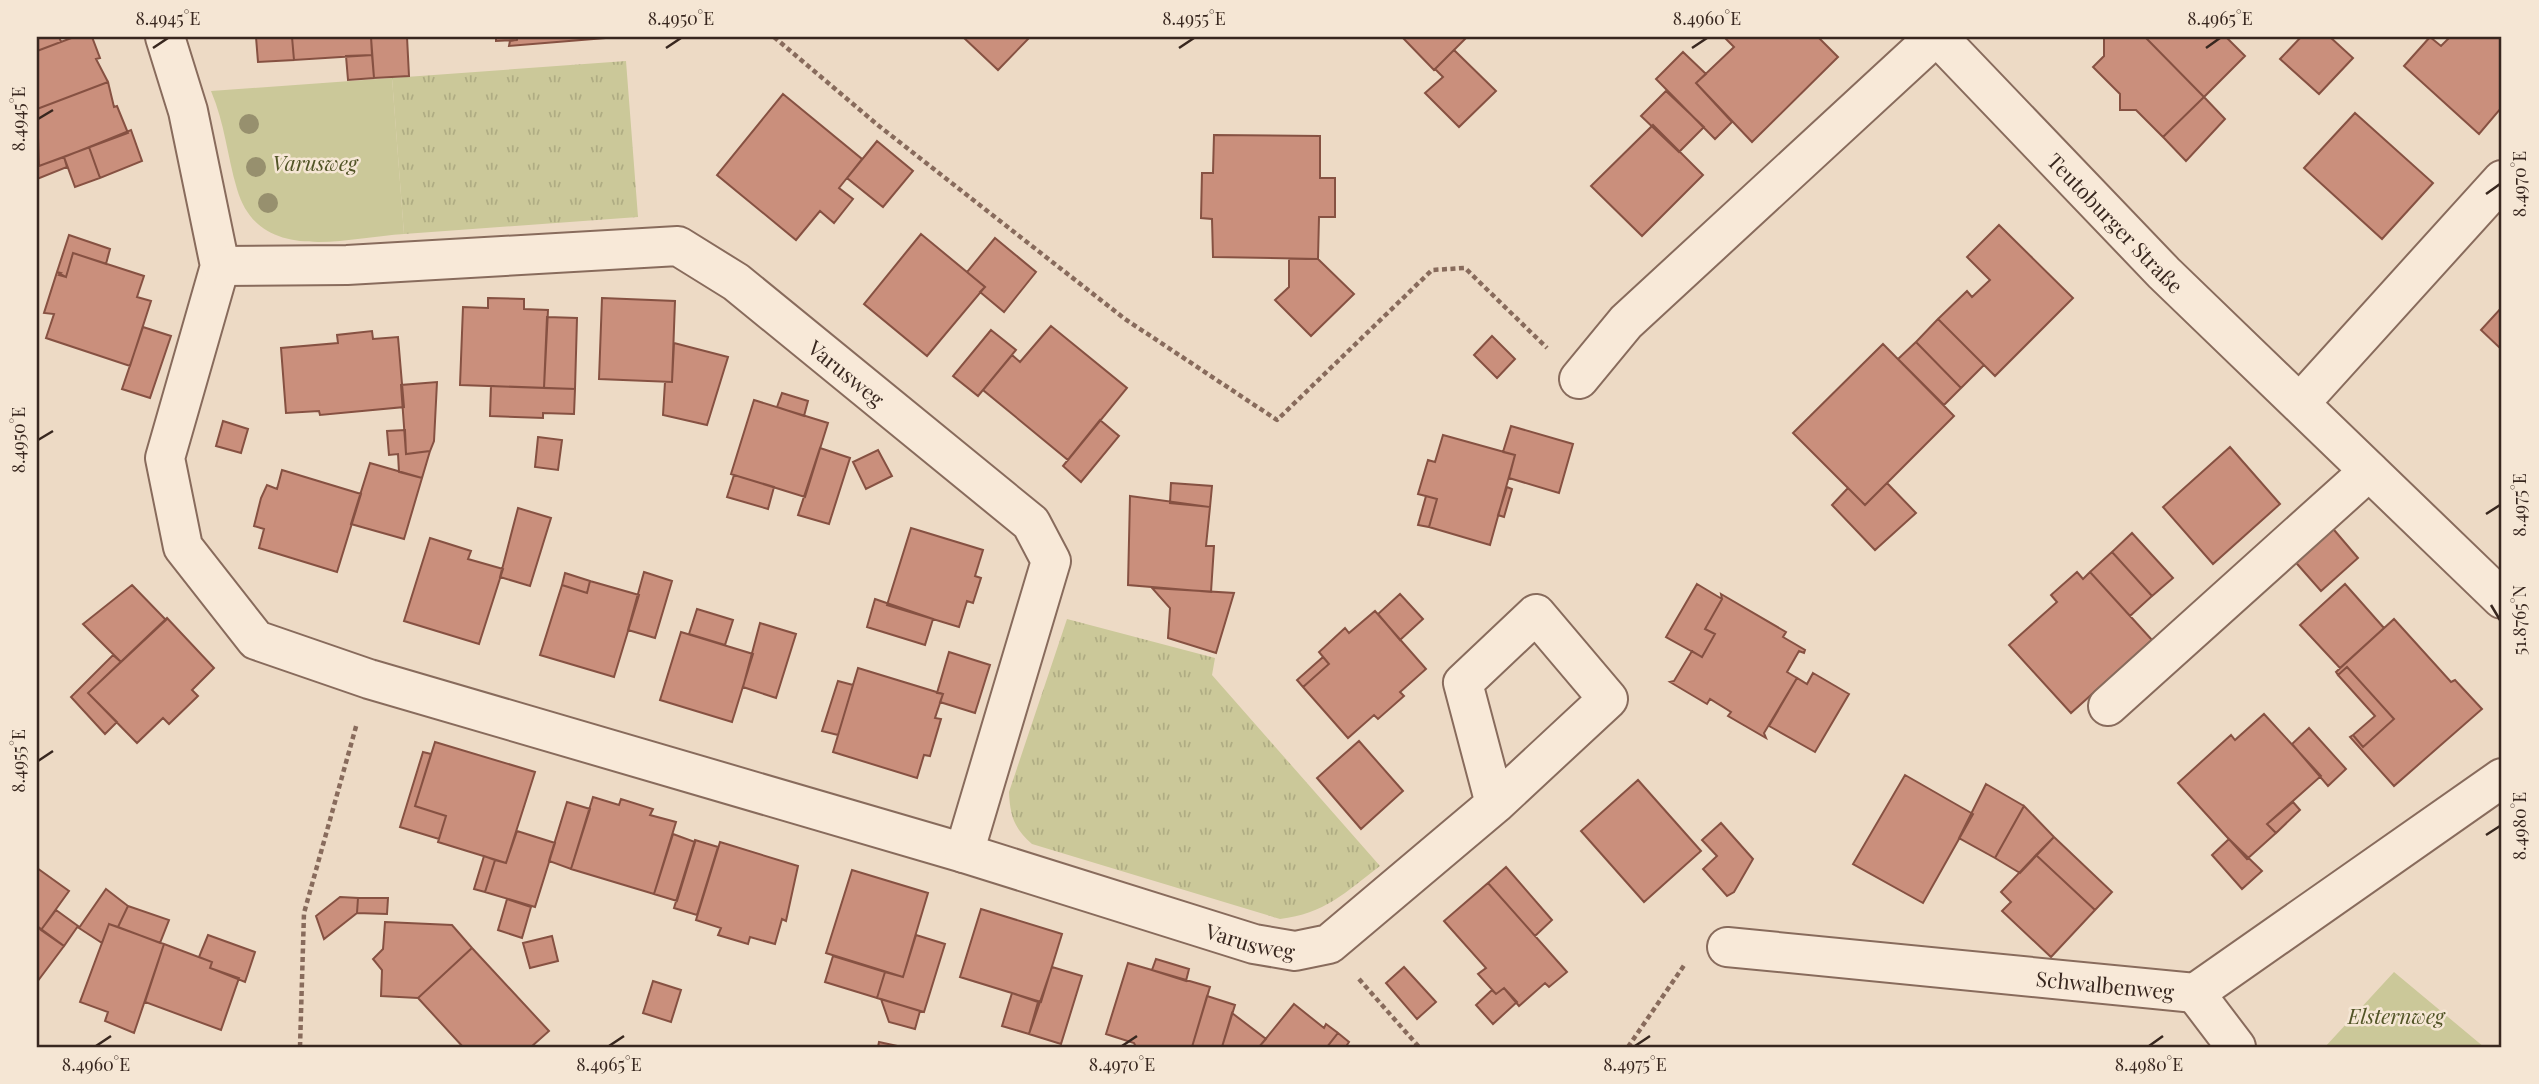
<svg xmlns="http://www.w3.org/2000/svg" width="2539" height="1084" font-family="'Playfair Display',serif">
  <defs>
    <pattern id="grass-tufts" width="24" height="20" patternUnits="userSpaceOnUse" patternTransform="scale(1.75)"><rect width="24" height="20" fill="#cbc899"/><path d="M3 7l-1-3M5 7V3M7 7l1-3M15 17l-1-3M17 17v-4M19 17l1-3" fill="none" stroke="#afac83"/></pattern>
  </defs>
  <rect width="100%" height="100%" fill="#eddac5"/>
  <path fill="url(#grass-tufts)" d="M626,61l12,156 -234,17 -12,-156z
    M1067,619l148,39 -3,17 168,191c-34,26 -56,48 -100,53l-248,-75c-18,-16 -22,-28 -23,-52z"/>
  <path fill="#cbc899" d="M392,78l12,156c-60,4 -145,31 -167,-45 -10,-34 -12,-65 -26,-98z
    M2394,972l90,75h-159z"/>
  <path fill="#ca8f7c" stroke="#865142" stroke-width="2" d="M37,37h22l2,5 -24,9z
    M74,37h18l8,21 -4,1 12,23 -71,27v-58z
    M256,37h36l2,23 -36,2z
    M292,37h79l1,18 -78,5z
    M371,37h36l2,39 -35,2z
    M496,37h21v3l-21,1z
    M517,37h88v1l-96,8 1,-5 7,-1z
    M963,37h67l-32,33z
    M1402,37h65l-33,33z
    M1724,37h94l20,20 -86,85 -56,-59 38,-36z
    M2104,37h41l59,60 -41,40 -27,-27h-16v-16l-27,-27 11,-11z
    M2145,37h81l19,19 -41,41z
    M2301,37h29l23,21 -34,36 -39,-35z
    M2430,37l11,9 9,-9h52v70l-23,27 -75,-68z
    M1454,50l42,41 -37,36 -34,-34 18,-16 -8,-8z
    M1683,52l23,22 -10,9 36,39 -17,17 -59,-60z
    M372,55l2,23 -26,2 -2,-24z
    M108,82l6,25 3,-1 11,27 -89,33 -2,-57z
    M1666,91l38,36 -25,25 -38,-36z
    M783,94l79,65 -23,29 14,11 -19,24 -14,-12 -24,29 -79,-65z
    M2204,97l21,22 -39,42 -23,-24z
    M2355,113l78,70 -51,56 -78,-71z
    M1653,125l50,50 -61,61 -51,-50z
    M131,130l11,31 -42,17 -11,-31z
    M1214,135l106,1v42h15v39h-16l-1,42 -105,-2 -1,-38 -11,-1 1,-45h11z
    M877,141l36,30 -30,36 -36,-29z
    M89,147l11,31 -25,9 -11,-30z
    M64,157l3,10 -30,12v-19l2,6z
    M1999,225l74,73 -78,78 -57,-57 29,-28 5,6 18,-17 -23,-23z
    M921,234l64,53 -58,69 -63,-52z
    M69,235l41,14 -4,15 -33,-11 -7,24 -7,-2 2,-2 -4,-1z
    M995,238l41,34 -32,40 -24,-20 5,-5 -18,-15z
    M73,253l71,23 -7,21 14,4 -21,65 -84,-28 8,-24 -10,-1 13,-41 9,5z
    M1289,259h29l36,35 -43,42 -36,-36 14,-13z
    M488,298l36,1v10l24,1 -4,78 -84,-3 3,-78 25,1z
    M602,298l73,3 -3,81 -73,-3z
    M2502,307v43l-21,-20z
    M547,317l30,1 -2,71 -31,-1z
    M1938,319l46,46 -23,23 -45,-46z
    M1051,326l76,62 -59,72 -85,-70 29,-35 8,7z
    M143,327l28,9 -21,62 -28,-9z
    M991,330l25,20 -38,46 -25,-20z
    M372,331l1,8 25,-2 6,70 -84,8 -1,-4 -33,2 -5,-65 57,-5 -1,-8z
    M1492,336l23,23 -18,19 -23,-23z
    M1916,342l45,46 -17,17 -46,-46z
    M674,343l54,14 -21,68 -44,-10 2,-33h7z
    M1883,344l71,72 -89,89 -72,-72z
    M437,382l-3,59 -4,10 -24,3 -5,-69z
    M491,386l84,3 -1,25 -31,-1v5l-53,-2z
    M782,393l26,8 -4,15 -27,-9z
    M754,400l74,23 -23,74 -74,-23z
    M1100,420l19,16 -38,46 -18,-16z
    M223,421l25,8 -7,24 -25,-7z
    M1511,426l62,18 -14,49 -50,-15 6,-23 -12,-3z
    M405,430l1,24 24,-3 -8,27 -23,-6 -1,-18 -9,1 -2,-24z
    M1443,435l72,20 -25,90 -61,-18 8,-28 -19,-5 10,-34 7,2z
    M538,437l24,3 -4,30 -23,-3z
    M2230,447l50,57 -67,60 -50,-57z
    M820,448l30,10 -21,66 -31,-9z
    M878,450l14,26 -26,13 -13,-27z
    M370,463l52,15 -18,61 -53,-15z
    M282,470l79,24 -24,78 -78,-24 5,-19 -10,-3 7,-28 6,-13 10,4z
    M734,475l40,12 -6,22 -41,-12z
    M1171,483l41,3 -2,21 -40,-4z
    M1887,483l29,30 -41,37 -43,-45 16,-17 17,17z
    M1507,487l5,2 -8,28 -6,-2z
    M1130,496l80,11 -4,39h8l-3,46 -83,-7z
    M1426,496l11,3 -8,28 -11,-2z
    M518,508l33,10 -21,68 -30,-9z
    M2329,524l29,34 -37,33 -30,-34z
    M911,528l72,22 -8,26 6,2 -8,25 -6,-2 -8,26 -72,-22z
    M2132,533l41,45 -21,18 -40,-44z
    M430,538l41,13 -3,8 35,10 -24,75 -75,-23z
    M2112,552l40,44 -22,20 -40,-44z
    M644,572l28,9 -17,57 -27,-8z
    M2077,572l6,7 7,-7 62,68 -81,73 -62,-68 48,-43 -6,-7z
    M565,573l25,8 -3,12 -25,-8z
    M590,581l49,14 -25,82 -74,-22 22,-70 25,8z
    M1697,584l25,15 -17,30 10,5 -13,23 -36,-20z
    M2345,584l39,44 -44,40 -40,-43z
    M132,585l34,35 -45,42 -38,-38z
    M1152,588l82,5 -18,60 -48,-15 2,-30z
    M1400,594l23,25 -23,21 -22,-26z
    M1721,594l65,38 -3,5 22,13 -1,3 -5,-2 -12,21 10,6 -33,55 2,5 -38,-22 3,-4 -21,-13 -3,5 -37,-22 4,-1 18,-30 10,6 13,-23 -10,-5 17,-30z
    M875,599l58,20 -8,26 -58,-18z
    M697,609l36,11 -8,25 -36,-11z
    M1375,611l51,58 -26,23 4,4 -26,23 -4,-4 -26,23 -45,-51 26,-23 -10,-12 26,-24 4,5z
    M167,618l47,50 -22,22 6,6 -29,28 -6,-6 -26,25 -49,-50z
    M2394,619l57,63 4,-2 27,29 -88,77 -44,-49 3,-2 10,12 31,-28 -47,-52 -9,8 -2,-3z
    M760,623l36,11 -20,64 -33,-11z
    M681,632l72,22 -21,68 -72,-22z
    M949,652l41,13 -15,48 -35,-11 3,-8 -6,-1z
    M113,655l8,7 -33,31 29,29 -12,12 -34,-37z
    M1323,657l6,7 -26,23 -6,-7z
    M2347,667l47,52 -31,28 -10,-12 22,-19 -37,-41z
    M858,668l85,26 -8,24 6,1 -11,37 -6,-1 -7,23 -84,-26z
    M1813,673l36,21 -34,58 -46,-26 28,-48 10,6z
    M838,681l15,4 -15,50 -16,-4z
    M2264,714l57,62 -54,48 9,9 -29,26 -69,-76 53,-48 4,5z
    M2309,728l37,41 -18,17 -36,-42z
    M1359,741l44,50 -42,38 -44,-51z
    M435,742l100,30 -29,91 -68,-21 8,-26 -31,-10z
    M423,752l8,2 -16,52 31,10 -7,23 -39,-12z
    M1905,775l68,39 -50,89 -70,-39z
    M1638,780l63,71 -57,51 -63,-71z
    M1986,784l38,22 -29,52 -36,-20z
    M593,797l26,8 2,-6 32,10 -3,6 26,7 -22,72 -83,-25z
    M567,802l23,7 -19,60 -22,-8z
    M2293,802l7,8 -24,23 -9,-9z
    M2024,806l30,31 -34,36 -25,-15z
    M1721,823l32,36 -19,33 -7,4 -24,-27 14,-13 -15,-16z
    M517,831l38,12 -20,64 -50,-15 10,-32 11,3z
    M673,834l22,8 -18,59 -23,-7z
    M2054,837l58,55 -17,18 -59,-55z
    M2229,839l33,32 -20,18 -30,-34z
    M695,840l23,7 -21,68 -23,-7z
    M720,842l78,24 -12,55 -4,-2 -7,25 -25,-7 -2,7 -30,-9 3,-7 -25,-8z
    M2036,855l59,55 -44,47 -49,-46 9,-9 -10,-10z
    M484,856l11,4 -10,32 -11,-3z
    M1506,867l46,53 -17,16 -47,-53z
    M37,868l32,23 -28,39 -4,-4z
    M852,870l76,23 -25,84 -77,-24z
    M1488,883l79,89 -18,15 -4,-4 -26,23 -15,-18 -8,6 -18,-20 8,-6 -42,-47z
    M106,889l22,17 -10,21 -9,-3 -7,19 -23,-15z
    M340,897l18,1 -1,15 -33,26 -8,-23z
    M358,898h30l-1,16 -30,-1z
    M507,899l24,8 -9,31 -24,-8z
    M128,906l41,14 -9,23 -42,-16z
    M981,909l81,25 -21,68 -81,-25z
    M56,910l22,16 -14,20 -23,-16z
    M385,922l67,3 20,23 -54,50 -37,-2 1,-26 -9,-11 10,-10z
    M109,924l55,20 -30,89 -29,-12 3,-9 -28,-10z
    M37,926l27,20 -27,36z
    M208,935l47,17 -10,30 -35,-14 2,-6 -13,-5z
    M916,935l29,9 -21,68 -47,-14 8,-26 18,5z
    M552,936l6,25 -28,7 -7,-25z
    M164,944l48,18 -2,6 29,10 -18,52 -76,-28z
    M472,948l77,83 -18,16h-68l-45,-49z
    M833,956l52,16 -8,26 -52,-16z
    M1156,959l33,10 -3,12 -34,-11z
    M1128,963l82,24 -18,60h-56l-2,-4 -28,-9z
    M1052,967l30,9 -21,68 -32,-10z
    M1404,967l32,35 -19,17 -31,-36z
    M653,981l28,9 -10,32 -28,-9z
    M1504,988l13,14 -24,22 -17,-19 16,-15 4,4z
    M1012,993l26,9 -9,32 -27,-8z
    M1207,996l28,9 -13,42h-30z
    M881,999l39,12 -5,18 -26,-7z
    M1294,1004l30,24 2,-4 12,9 -11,14h-68z
    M1232,1013l34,26 -7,8h-37z
    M1338,1033l11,9 -2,3 2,2h-22z
    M879,1042l23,5h-24z"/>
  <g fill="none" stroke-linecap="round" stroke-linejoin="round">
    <g stroke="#886b5c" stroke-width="42">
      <g id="minor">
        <path id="s1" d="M165,37l23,74 32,155 -55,192 18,89 73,93 113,39 595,174 290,91 41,7 34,-7 166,-140 113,-105 -72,-85 -73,69 32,121"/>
        <path id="s2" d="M1938,37l226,236 338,326"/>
        <path id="s3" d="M220,266l127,-1 331,-19 58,36 295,241 20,38 -87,292"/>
        <path d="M1579,379l47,-57 309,-285"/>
        <path d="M2300,403l202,-223"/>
        <path d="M2108,706l261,-235"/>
        <path id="s4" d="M1727,947l468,46 307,-215"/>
        <path d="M2195,993l41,54"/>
      </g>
    </g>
    <path stroke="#886b5c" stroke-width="4.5" stroke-dasharray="5 3.5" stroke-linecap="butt" d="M774,37l105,89 246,193 152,101 155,-150 33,-2 82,80
      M1359,979l60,68
      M300,1047l4,-134 53,-190
      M1628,1047l57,-83"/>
    <use href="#minor" stroke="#f8e9d8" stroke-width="38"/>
  </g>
  <g fill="#97906e">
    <circle cx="249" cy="124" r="10"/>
    <circle cx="256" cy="167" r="10"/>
    <circle cx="268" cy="203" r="10"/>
  </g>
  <path fill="none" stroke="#38271f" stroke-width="2.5" d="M153,48l15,-10M666,48l15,-10M1179,48l15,-10M1692,48l15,-10M2206,48l14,-10M38,119l15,-9M2486,194l14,-10M38,440l15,-9M2486,514l14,-9M2491,605l9,15M38,761l15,-10M2486,835l14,-9M96,1046l15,-10M609,1046l15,-10M1122,1046l15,-10M1635,1046l15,-10M2149,1046l14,-10"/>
  <g text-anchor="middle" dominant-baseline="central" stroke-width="5" stroke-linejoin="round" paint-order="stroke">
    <g font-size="21" font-style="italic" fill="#515426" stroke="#f5e6d4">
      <text x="315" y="162">Varusweg</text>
      <text x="2396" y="1015">Elsternweg</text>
    </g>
    <g font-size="21" fill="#38271f" stroke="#f5e6d4">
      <text stroke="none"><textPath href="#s2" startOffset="257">Teutoburger Straße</textPath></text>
      <text stroke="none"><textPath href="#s3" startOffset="670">Varusweg</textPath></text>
      <text stroke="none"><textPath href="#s1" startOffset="1684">Varusweg</textPath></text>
      <text stroke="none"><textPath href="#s4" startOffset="380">Schwalbenweg</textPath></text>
    </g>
  </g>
  <rect width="2539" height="1084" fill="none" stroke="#f5e6d4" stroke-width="77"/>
  <rect x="38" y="38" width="2462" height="1008" fill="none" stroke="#38271f" stroke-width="2.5"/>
  <g font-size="18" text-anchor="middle" fill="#38271f">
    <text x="168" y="25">8.4945°E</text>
    <text x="681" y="25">8.4950°E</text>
    <text x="1194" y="25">8.4955°E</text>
    <text x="1707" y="25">8.4960°E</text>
    <text x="2220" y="25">8.4965°E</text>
    <text transform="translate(19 119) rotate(-90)" y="6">8.4945°E</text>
    <text transform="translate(2520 184) rotate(-90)" y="6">8.4970°E</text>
    <text transform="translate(19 440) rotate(-90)" y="6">8.4950°E</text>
    <text transform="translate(2520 505) rotate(-90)" y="6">8.4975°E</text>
    <text transform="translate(2520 620) rotate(-90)" y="6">51.8765°N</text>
    <text transform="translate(19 761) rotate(-90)" y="6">8.4955°E</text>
    <text transform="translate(2520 826) rotate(-90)" y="6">8.4980°E</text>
    <text x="96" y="1071">8.4960°E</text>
    <text x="609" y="1071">8.4965°E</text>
    <text x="1122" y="1071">8.4970°E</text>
    <text x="1635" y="1071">8.4975°E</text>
    <text x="2149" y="1071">8.4980°E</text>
  </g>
</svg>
